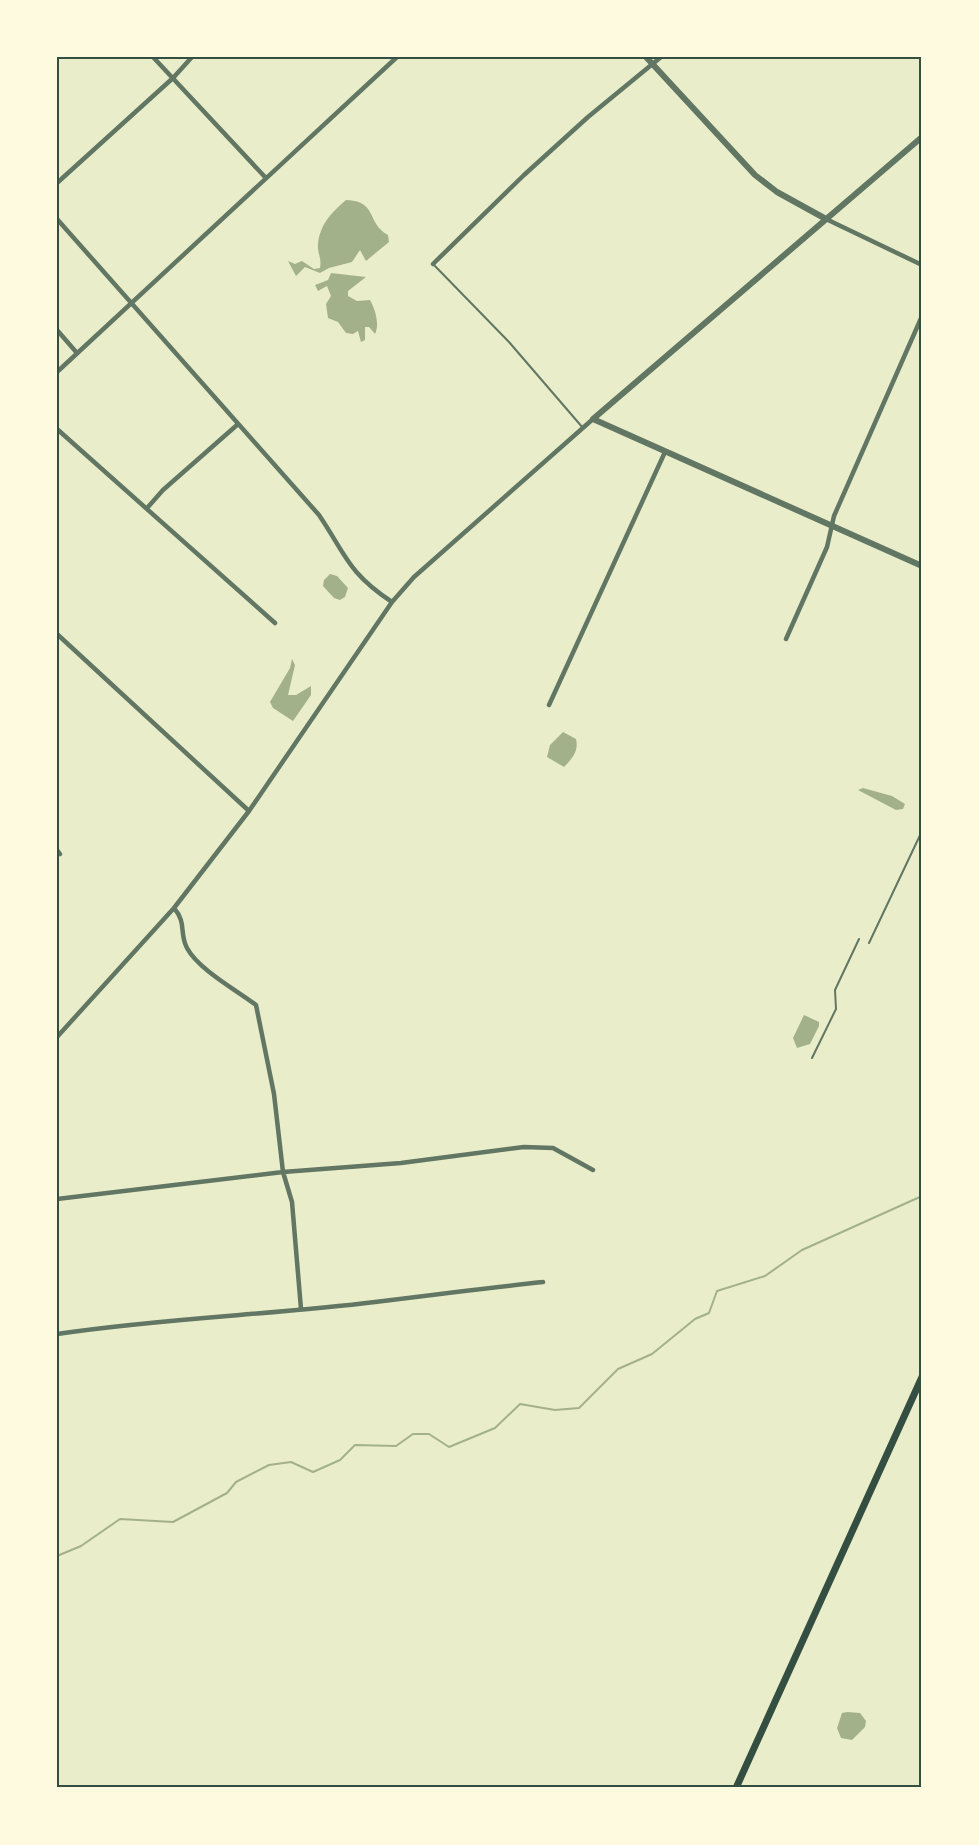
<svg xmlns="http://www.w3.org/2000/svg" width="979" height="1845" font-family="Barlow,sans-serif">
  <rect width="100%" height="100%" fill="#e9edc9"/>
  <path fill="#a3b18a" d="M346,200c32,1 20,23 42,35l1,7 -23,19 -6,-11 -8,12 -23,6 -9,5 -15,-6 -9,9 -8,-15 7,3 7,-3 12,8 6,-1c2,-10 -3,-15 -2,-24 2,-20 14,-32 28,-44z
    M331,273l35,4 -18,14v5l9,5 13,-1c5,9 10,24 5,34l-6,-7h-4v13l-4,2 -3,-11 -5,3 -7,-1 -8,-11 -10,-4 -2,-14 5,-8 -4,-10 -9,5 -3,-6 13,-5z
    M330,574l7,2 11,12 -3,9 -5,3 -6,-2 -11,-12 1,-6z
    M292,659l3,6 -7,30h8l15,-9v9l-18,26 -20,-13 -3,-6 20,-34z
    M563,732l13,7c3,12 -4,20 -12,28l-17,-10 3,-12z
    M863,788l29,8 13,8 -2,5 -7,1 -38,-20z
    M804,1015l15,7v4l-9,18 -13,4 -4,-10z
    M847,1712l13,1 6,8 -1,6 -13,13 -11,-2 -4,-10 5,-15z"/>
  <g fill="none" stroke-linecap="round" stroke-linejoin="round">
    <path stroke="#a3b18a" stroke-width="2" d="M57,1556l24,-10 39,-27 53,3 54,-29 9,-11 33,-17 22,-3 22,10 27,-12 15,-15 41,1 17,-12h16l20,13 46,-19 25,-24 35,6 24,-2 39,-39 34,-15 43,-35 14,-6 8,-22 48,-15 37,-26 120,-54"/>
    <path stroke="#617663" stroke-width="2" d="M433,264l76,78 74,86
      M869,943l53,-112
      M812,1058l24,-49 -1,-19 24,-51"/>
    <path stroke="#617663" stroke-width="4.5" d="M153,57l112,120
      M57,183l116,-105 19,-21
      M57,219l262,296c27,40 29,58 73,87
      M826,219l96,46
      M433,264l91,-89 64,-58 73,-60
      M57,330l20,23
      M57,372l340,-315
      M57,429l218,194
      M148,507l15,-17 74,-65
      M57,634l192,177
      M786,639l41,-92 7,-31 88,-200
      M549,705l116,-253
      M57,850l3,4
      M174,908c13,15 5,25 13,40 11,21 49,42 69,57l18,89 9,78 9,30 9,107
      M57,1037l117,-129 75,-97 143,-209 22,-25 179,-158
      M57,1199l226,-27 118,-9 123,-16 29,1 40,22
      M57,1334c106,-16 212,-19 318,-32 56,-7 112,-14 168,-20"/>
    <path stroke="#617663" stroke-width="6" d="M646,57l109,118 22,17 49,27
      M922,137l-329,282 329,147"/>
    <path stroke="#344e41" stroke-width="7" d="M736,1788l186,-411"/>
  </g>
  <rect width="979" height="1845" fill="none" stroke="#fefae0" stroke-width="117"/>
  <rect x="58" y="58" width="862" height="1728" fill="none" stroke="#344e41" stroke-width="2"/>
</svg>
